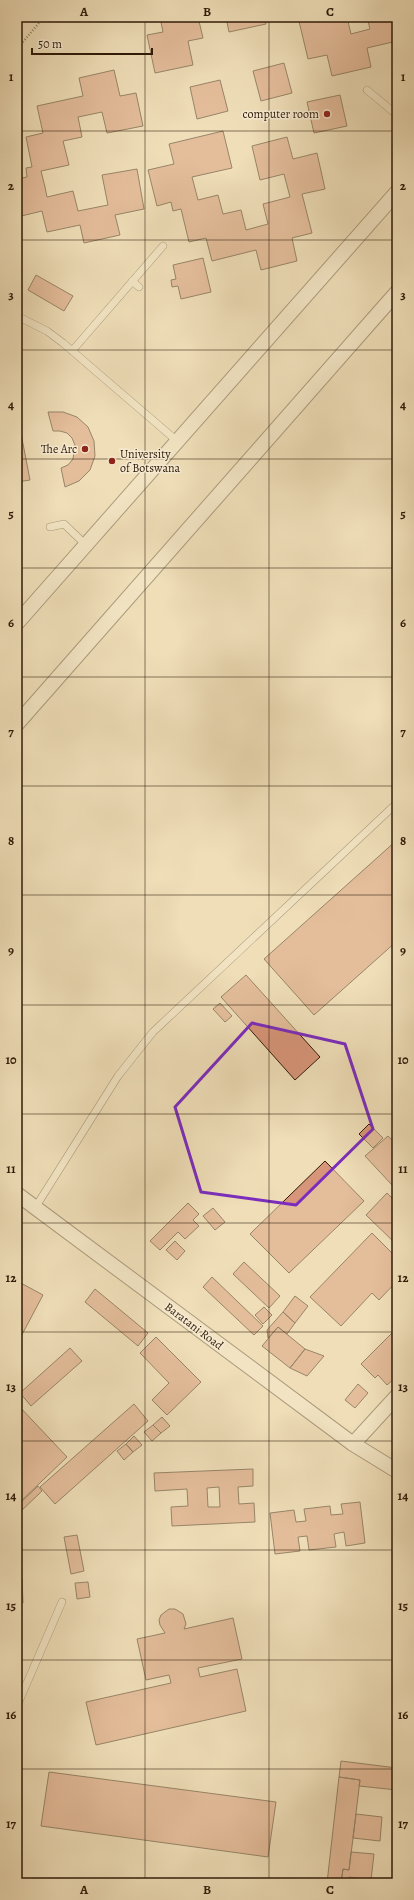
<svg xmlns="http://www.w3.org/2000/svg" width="414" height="1900" font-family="Alegreya,serif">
  <rect width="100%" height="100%" fill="#efdeb8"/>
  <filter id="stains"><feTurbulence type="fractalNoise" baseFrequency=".005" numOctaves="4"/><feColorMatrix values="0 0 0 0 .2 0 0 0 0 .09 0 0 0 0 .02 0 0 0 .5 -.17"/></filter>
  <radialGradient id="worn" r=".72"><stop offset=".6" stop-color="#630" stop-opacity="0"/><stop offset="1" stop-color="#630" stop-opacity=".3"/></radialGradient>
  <path fill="#d79579" stroke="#2e1a07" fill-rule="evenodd" d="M160,17h38l5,21 -15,3 5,24 -38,8 -8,-38 16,-3z
    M226,17h38l2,7 -37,8z
    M298,17h49l4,17 19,-5 -3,-12h30v24l-30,7 4,19 -39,9 -5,-21 -19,4z
    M284,63l8,30 -31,8 -8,-30z
    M114,70l6,26 16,-3 7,33 -36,7 -5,-21 -24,5 4,20 -19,4 6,24 -28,6 4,16 2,10 26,-6 5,20 30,-6 -6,-30 35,-6 7,40 -29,6 5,20 -36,8 -4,-18 -33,7 -5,-21 -25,6v-38l10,-2 -1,-9 6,-1 -6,-30 17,-4 -6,-27 46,-10 -4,-18z
    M220,80l8,31 -31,8 -7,-32z
    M340,95l7,31 -33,7 -7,-31z
    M223,131l9,37 -40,9 6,23 20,-5 5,19 18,-4 5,20 22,-6 -5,-20 27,-7 -6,-23 -24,6 -8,-34 35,-9 6,22 24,-6 8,36 -23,5 10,39 -20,5 5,23 -36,9 -5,-20 -44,11 -6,-23 -17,4 -8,-33 -8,2 -2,-9 -14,4 -9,-36 26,-6 -5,-20z
    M203,258l8,34 -30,7 -3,-13 -6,1 -1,-7 5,-1 -3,-14z
    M36,275l37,21 -9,15 -36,-21z
    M48,412h15l14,5 11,10 6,14 1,15 -5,14 -11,11 -14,6 -4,-19 7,-3 5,-6 2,-14 -3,-7 -5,-5 -7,-2h-7z
    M17,423h2l11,57 -13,2z
    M397,840v101l-83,74 -50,-56z
    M246,975l74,82 -25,23 -74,-83z
    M220,1003l12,13 -7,6 -12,-13z
    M369,1124l14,14 -10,10 -14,-14z
    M388,1136l9,9v36l-5,4 -27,-29z
    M325,1161l39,40 -75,72 -39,-39z
    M387,1193l10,10v42l-31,-30z
    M188,1203l11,11 -6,6 6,6 -14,13 -7,-7 -18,18 -10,-9z
    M213,1208l12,14 -10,8 -12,-14z
    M372,1233l25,25v23l-18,19 -7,-7 -31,33 -31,-29z
    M175,1241l10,10 -8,9 -11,-10z
    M244,1262l36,34 -11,12 -36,-34z
    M212,1277l51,49 -9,9 -51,-48z
    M19,1282l24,13 -26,49v-59z
    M95,1289l53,44 -10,13 -53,-44z
    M295,1296l13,10 -13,17 -12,-11z
    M264,1307l8,8 -9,9 -8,-9z
    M283,1312l12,11 -8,11 -9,-7 -10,11 -1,-8z
    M278,1327l27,22 -15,19 -28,-22z
    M397,1328v48l-10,9 -9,-10 -3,3 -14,-14z
    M156,1337l45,45 -34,33 -15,-15 17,-17 -29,-30z
    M70,1348l12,13 -51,45 -11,-13z
    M305,1349l19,7 -17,20 -17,-8z
    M358,1384l10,9 -13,15 -10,-8z
    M17,1404l50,53 -50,48z
    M134,1404l14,17 -93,83 -15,-17z
    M162,1417l8,9 -9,7 -8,-8z
    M153,1425l8,8 -9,8 -8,-9z
    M134,1436l8,9 -9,7 -7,-8z
    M126,1444l7,8 -9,8 -7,-9z
    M253,1469v17l-15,1 1,17 15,-1 1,19 -83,4 -1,-19 17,-1 -1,-17 -32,2 -1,-18zM219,1487l1,20h-12l-1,-19z
    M38,1486l4,5 -23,22 -2,-3v-4z
    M360,1502l5,41 -19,3 -2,-14 -10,2 2,13 -27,3 -2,-14 -9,1 2,14 -25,3 -5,-41 24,-3 2,12 10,-1 -2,-12 26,-3 1,9 12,-1 -2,-10z
    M77,1535l7,36 -13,3 -7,-37z
    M17,1578h5l1,25 -6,1z
    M88,1582l2,15 -13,2 -2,-16z
    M169,1609h6l8,5 3,10 -2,5 49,-11 9,41 -44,9 2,9 37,-8 9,42 -150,34 -10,-43 85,-19 -2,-8 -23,5 -9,-41 28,-6 -5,-8 -1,-5 2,-5z
    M341,1761l56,7v22l-38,-4 1,-6 -21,-3z
    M49,1772l227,30 -8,55 -227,-31z
    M339,1777l21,3 -7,58 -4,32 -6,-1 -2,14h-14z
    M356,1814l26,3 -2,24 -27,-3z
    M351,1852l23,2 -3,26 -22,-3 -1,6h-7l2,-14 6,1z"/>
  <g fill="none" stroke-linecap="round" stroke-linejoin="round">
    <g stroke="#5e4b33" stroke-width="8">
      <path id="lane" d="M367,90l30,25
        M132,281l7,6
        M17,316l30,15 16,12 114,98
        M72,351l91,-105
        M50,527l14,-3 22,21
        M35,1208l83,-132 35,-44 244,-229
        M17,1706l45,-104"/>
    </g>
    <g stroke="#5e4b33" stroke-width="16">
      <path id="street" d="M17,623l380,-431
        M17,724l380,-432
        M17,1194l336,250 44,27
        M353,1444l44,-48"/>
    </g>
    <path stroke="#2e1a07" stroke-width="2.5" stroke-dasharray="1 2" stroke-linecap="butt" d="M17,49l27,-32"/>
    <use href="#lane" stroke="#f5ead1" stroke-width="7"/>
    <use href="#street" stroke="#f5ead1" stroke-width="14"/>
  </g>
  <path d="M0 0H414V1900H0ZM252,1023l93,21 28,85 -77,76 -95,-13 -26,-85z" fill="#efdeb8" fill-opacity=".55" fill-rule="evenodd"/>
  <path fill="none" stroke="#7b2cbf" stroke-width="3" stroke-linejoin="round" d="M252,1023l93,21 28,85 -77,76 -95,-13 -26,-85z"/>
  <path fill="none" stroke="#2e1a07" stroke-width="1" stroke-opacity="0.55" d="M145,17v1866M269,17v1866M17,131h380M17,240h380M17,350h380M17,459h380M17,568h380M17,677h380M17,786h380M17,895h380M17,1005h380M17,1114h380M17,1223h380M17,1332h380M17,1441h380M17,1550h380M17,1660h380M17,1769h380"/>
  <g fill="#8f2418" stroke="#f5ead1" stroke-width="1.5">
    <circle cx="327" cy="114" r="4"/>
    <circle cx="85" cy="449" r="4"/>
    <circle cx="112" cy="461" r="4"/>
  </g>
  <g text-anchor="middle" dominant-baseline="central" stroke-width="3" stroke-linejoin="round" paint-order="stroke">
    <g font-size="12" fill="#2e1a07" stroke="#f5ead1" text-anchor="end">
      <text x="319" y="114">computer room</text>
      <text x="77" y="449">The Arc</text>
      <text x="120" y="454" text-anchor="start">University<tspan x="120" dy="14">of Botswana</tspan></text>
    </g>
    <g font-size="12" fill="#2e1a07" stroke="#f5ead1">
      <text transform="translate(194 1326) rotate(37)">Baratani Road</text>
    </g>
  </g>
  <rect width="414" height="1900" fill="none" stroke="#efdeb8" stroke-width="44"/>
  <path d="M32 48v6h120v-6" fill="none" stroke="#2e1a07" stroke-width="2"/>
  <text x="38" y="48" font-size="12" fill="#2e1a07" stroke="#f5ead1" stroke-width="3" paint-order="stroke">50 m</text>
  <rect x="22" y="22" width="370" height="1856" fill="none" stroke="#2e1a07" stroke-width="1.5"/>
  <g font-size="13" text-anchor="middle" font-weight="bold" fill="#2e1a07">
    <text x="84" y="16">A</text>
    <text x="207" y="16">B</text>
    <text x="330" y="16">C</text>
    <text x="11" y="81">1</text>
    <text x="403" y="81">1</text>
    <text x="11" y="190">2</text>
    <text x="403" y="190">2</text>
    <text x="11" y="299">3</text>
    <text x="403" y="299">3</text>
    <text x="11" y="409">4</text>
    <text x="403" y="409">4</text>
    <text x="11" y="518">5</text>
    <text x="403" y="518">5</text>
    <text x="11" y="627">6</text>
    <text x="403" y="627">6</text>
    <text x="11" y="736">7</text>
    <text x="403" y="736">7</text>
    <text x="11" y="845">8</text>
    <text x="403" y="845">8</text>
    <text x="11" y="955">9</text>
    <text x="403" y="955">9</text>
    <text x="11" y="1064">10</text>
    <text x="403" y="1064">10</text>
    <text x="11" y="1173">11</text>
    <text x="403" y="1173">11</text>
    <text x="11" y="1282">12</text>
    <text x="403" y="1282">12</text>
    <text x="11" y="1391">13</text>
    <text x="403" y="1391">13</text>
    <text x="11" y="1500">14</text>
    <text x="403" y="1500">14</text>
    <text x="11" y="1610">15</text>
    <text x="403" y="1610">15</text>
    <text x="11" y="1719">16</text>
    <text x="403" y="1719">16</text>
    <text x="11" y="1828">17</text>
    <text x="403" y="1828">17</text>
    <text x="84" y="1894">A</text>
    <text x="207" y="1894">B</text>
    <text x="330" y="1894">C</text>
  </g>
  <rect width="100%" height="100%" filter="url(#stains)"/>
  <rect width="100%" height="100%" fill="url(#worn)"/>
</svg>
